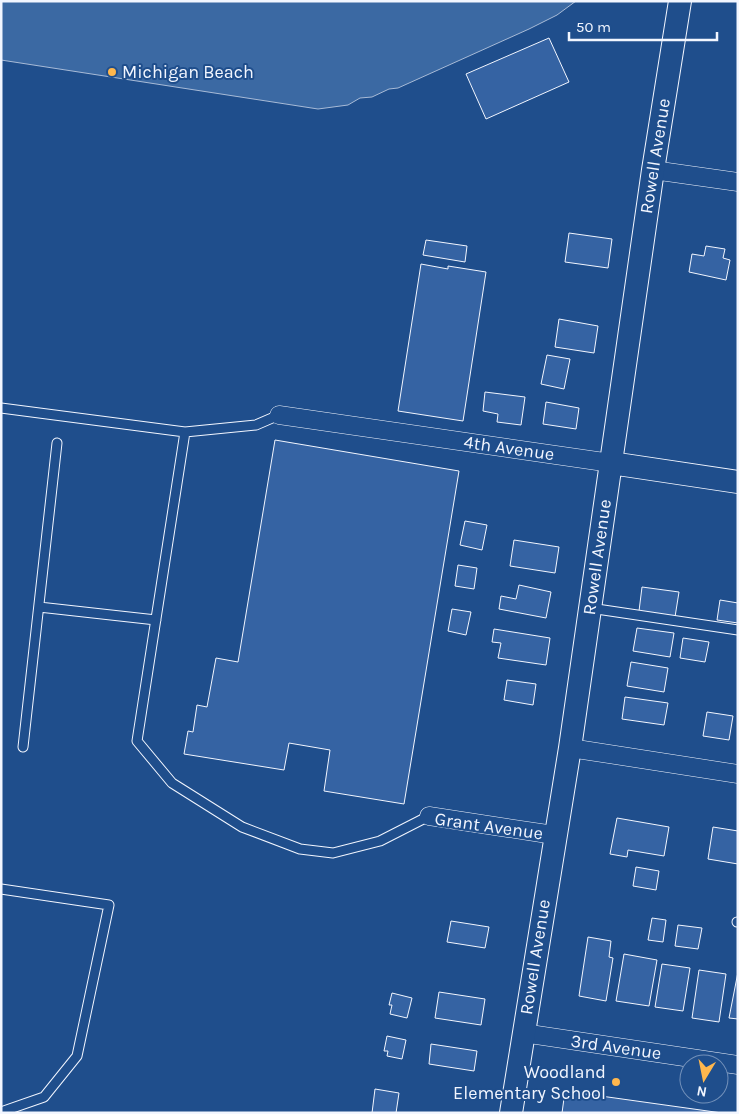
<svg xmlns="http://www.w3.org/2000/svg" width="739" height="1114" font-family="Karla,sans-serif">
  <rect width="100%" height="100%" fill="#1f4e8c"/>
  <path fill="#3b69a3" stroke="#a8bbd7" d="M1,1h575l-19,14 -28,14 -131,59 -9,1 -17,8 -12,1 -12,7 -30,4 -317,-49z"/>
  <path fill="#3563a3" stroke="#f2f6ff" d="M549,38l20,44 -83,37 -20,-45z
    M569,233l43,6 -4,29 -43,-6z
    M426,240l41,6 -2,16 -42,-7z
    M706,246l19,3 -2,9 7,2 -4,20 -37,-8 3,-18 12,2z
    M421,264l27,5v-3l38,6 -23,149 -65,-10z
    M559,319l39,7 -4,27 -39,-6z
    M547,355l23,4 -6,30 -23,-5z
    M485,392l40,5 -4,28 -24,-3 1,-8 -15,-3z
    M546,402l33,6 -3,21 -33,-5z
    M275,440l184,31 -55,333 -80,-13 6,-41 -41,-7 -5,27 -100,-16 4,-23 5,1 4,-27 10,2 9,-49 22,4z
    M465,521l22,4 -5,25 -22,-5z
    M514,540l45,7 -4,26 -45,-7z
    M458,565l19,3 -3,21 -19,-3z
    M519,585l32,7 -5,26 -47,-9 2,-13 15,3z
    M642,587l37,5 -4,25 -36,-6z
    M720,600l18,3v20l-21,-3z
    M452,609l19,3 -5,23 -18,-4z
    M637,628l37,5 -4,24 -37,-6z
    M494,629l56,9 -4,27 -48,-7 3,-15 -9,-1z
    M683,638l26,4 -4,20 -25,-4z
    M631,662l37,6 -4,24 -37,-6z
    M507,680l29,4 -3,21 -29,-5z
    M625,697l43,6 -4,22 -42,-6z
    M707,712l26,4 -4,24 -26,-4z
    M617,818l52,9 -5,29 -36,-6 -1,7 -17,-3z
    M713,827l25,4v33l-30,-5z
    M636,867l23,4 -3,19 -23,-4z
    M652,918l14,2 -3,22 -15,-2z
    M451,921l38,6 -4,21 -38,-6z
    M678,925l24,3 -4,21 -23,-3z
    M588,937l23,4 -2,16 4,1 -7,43 -27,-5z
    M624,954l33,6 -8,46 -33,-5z
    M662,964l28,4 -7,43 -28,-4z
    M699,970l27,4 -7,48 -27,-4z
    M738,972v47l-9,-1z
    M439,992l46,7 -4,26 -46,-7z
    M392,993l20,5 -5,20 -17,-4 2,-9h-3z
    M387,1036l19,4 -4,19 -15,-3 1,-5h-4z
    M431,1044l46,7 -3,20 -45,-7z
    M375,1089l24,4 -3,20h-24z
    M565,1091l157,22h-160z"/>
  <g fill="none" stroke-linecap="round" stroke-linejoin="round">
    <g stroke="#f2f6ff" stroke-width="11">
      <path id="service" d="M1,408l184,24
        M279,415l-23,10 -71,7 -48,309 35,42 70,44 58,22 33,4 47,-12 49,-25
        M39,607l117,13
        M590,608l148,22
        M23,747l34,-304
        M1,889l108,16 -32,151 -33,41 -43,15
        M737,922h1"/>
    </g>
    <g stroke="#f2f6ff" stroke-width="19">
      <path id="minor" d="M653,170l85,12
        M279,415l332,48
        M570,748l168,26
        M429,816l125,19
        M523,1033l215,32"/>
    </g>
    <g stroke="#f2f6ff" stroke-width="24">
      <path id="tertiary" d="M611,463l127,19
        M511,1113l59,-365 83,-578 27,-169"/>
    </g>
    <use href="#service" stroke="#1f4e8c" stroke-width="9"/>
    <use href="#minor" stroke="#1f4e8c" stroke-width="18"/>
    <use href="#tertiary" stroke="#1f4e8c" stroke-width="22"/>
  </g>
  <g fill="#ffb74d" stroke="#1f4e8c" stroke-width="2">
    <circle cx="112" cy="72" r="5"/>
    <circle cx="616" cy="1082" r="5"/>
  </g>
  <g text-anchor="middle" dominant-baseline="central" stroke-width="4" stroke-linejoin="round" paint-order="stroke">
    <g font-size="18" fill="#f2f6ff" stroke="#1f4e8c" text-anchor="start">
      <text x="122" y="72">Michigan Beach</text>
      <text x="606" y="1072" text-anchor="end">Woodland<tspan x="606" dy="21">Elementary School</tspan></text>
    </g>
    <g font-size="18" fill="#f2f6ff" stroke="#1f4e8c">
      <text transform="translate(655 156) rotate(-81)">Rowell Avenue</text>
      <text transform="translate(509 448) rotate(8)">4th Avenue</text>
      <text transform="translate(597 557) rotate(-82)">Rowell Avenue</text>
      <text transform="translate(489 826) rotate(8)">Grant Avenue</text>
      <text transform="translate(535 957) rotate(-81)">Rowell Avenue</text>
      <text transform="translate(616 1047) rotate(8)">3rd Avenue</text>
    </g>
  </g>
  <rect width="739" height="1114" fill="none" stroke="#f2f6ff" stroke-width="5"/>
  <g transform="translate(704 1079) rotate(190)"><circle r="24" fill="#1f4e8c" stroke="#7391ba"/>
  <path d="M0-4L9 19L0 12L-9 19Z" fill="#ffb74d"/>
  <text y="-8" font-size="14" font-weight="bold" text-anchor="middle" fill="#f2f6ff">N</text>
  </g>
  <path d="M569 32v8h148v-8" fill="none" stroke="#f2f6ff" stroke-width="2.5"/>
  <text x="576" y="32" font-size="15" fill="#f2f6ff" stroke="#1f4e8c" stroke-width="4" paint-order="stroke">50 m</text>
</svg>
